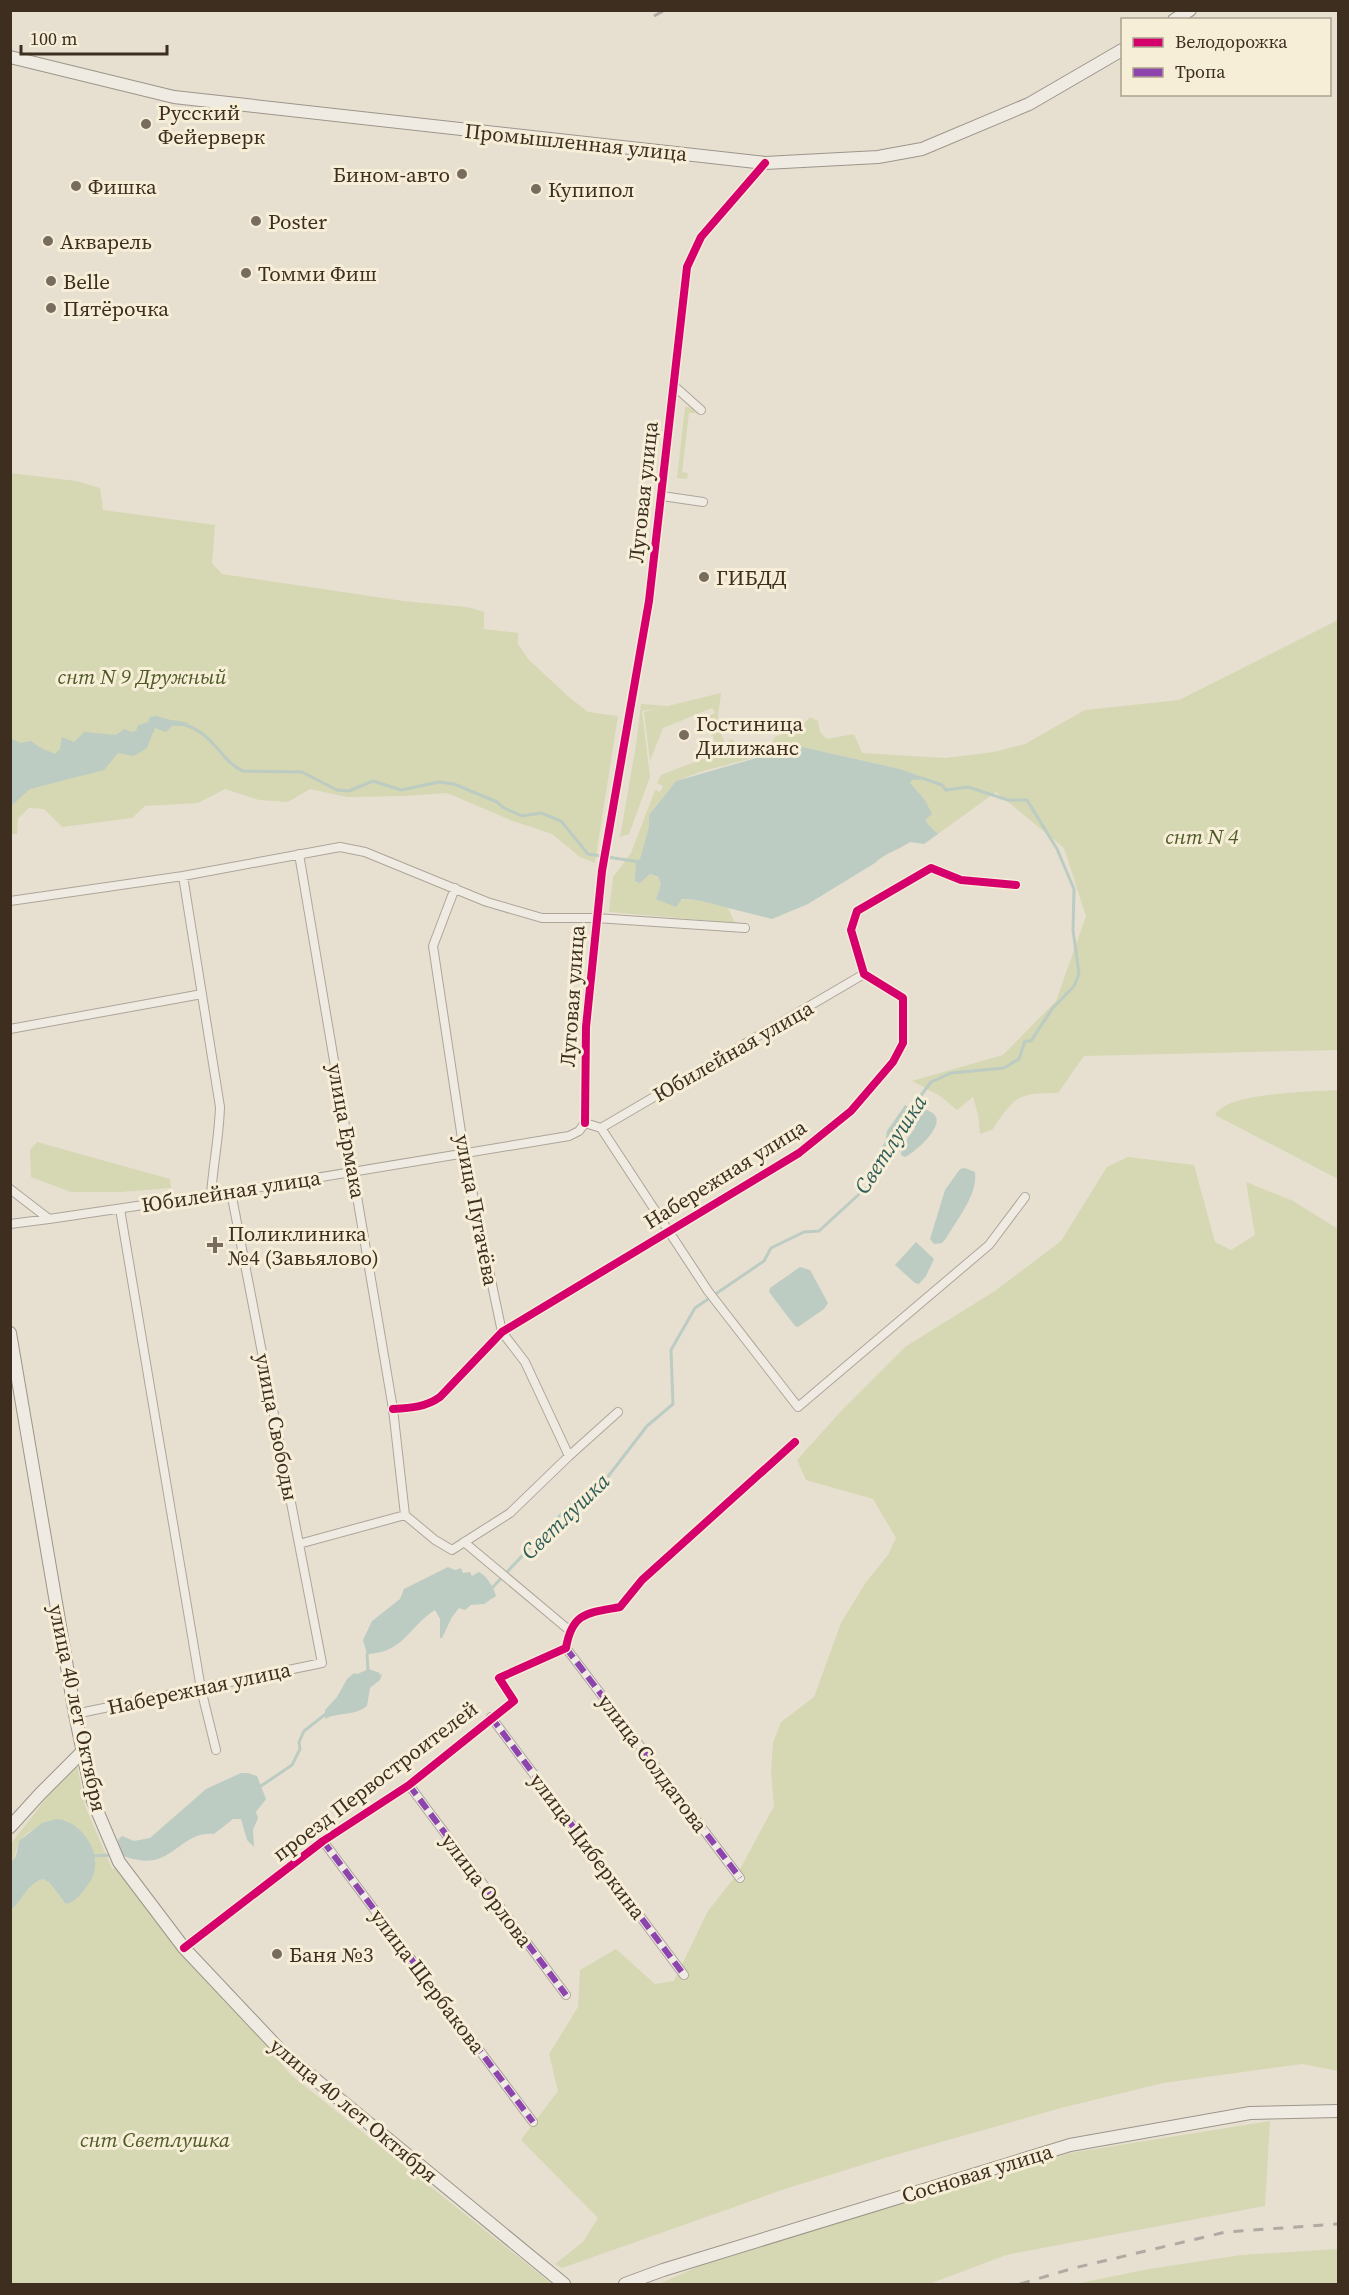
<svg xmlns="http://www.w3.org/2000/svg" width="1349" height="2295" font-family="'Source Serif 4',serif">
  <rect width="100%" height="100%" fill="#e7e0d1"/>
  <path fill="#d6d7b3" d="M685,407l11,1 -1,5h-6l-7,59 6,1 -1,6 -10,-1z
    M10,473l66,8 24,7 3,22 112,15 -3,38 10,11 181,27 64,6 17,5v17l34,4v11l10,15 42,39 18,14 30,4 -23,147 -15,-6 -28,-23 -39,-13 -66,-28 -43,3 -57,1 -37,-8 -22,13 -29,-2 -34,-11 -27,14 -53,3 -13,12 -70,9 -18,-18 -15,-1 -11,10 -1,16h-6z
    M1338,620v430l-254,6 -26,37c-42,0 -43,4 -66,37l-12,4 -2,-20 -5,-17 -16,13 -17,-14 -28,-15 91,-26 53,-54 30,-85 -22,-68 -68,-56 -58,42 -11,-11 -2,-23 -15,-17 1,-3 13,-2 -24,-9 -102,-23 -98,26 -24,9 -27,34v12l-9,33 -4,2 4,20 10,-8 8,4 3,6 -5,15 41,1 31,8 7,15 -126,-11 4,-35 18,-24 24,-63 5,2 3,-6 -6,-3 4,-8 57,-22 -11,-36 8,-4 -3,-5 -49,20 -13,33 -6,-49 14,-4 -16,3 8,66 -21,57 -9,3 16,-92 5,-41 27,2 53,-13 -4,30 9,23 2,-4 3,-3c10,7 26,13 38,9l6,-11 26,-10 9,-10 8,4 2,11 7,7 27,-5 8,19 83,5 49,-6 31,-8 60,-34 94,-10z
    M1338,1090v89l-123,-64c12,-23 97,-23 123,-25z
    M37,1142l133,37 1,9 -50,4h-50l-40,-15 -1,-27z
    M1128,1157l66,8 21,77 16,8 24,-15 -9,-53 47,19 45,28v842l-36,-7 -139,19 -102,25 -180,51 -99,31 -220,78 -7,-4 28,-22 15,-24 -77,-78 37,-49 -9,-37 29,-47 2,-37 36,-21 39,35 19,-3 34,-70 30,-38 36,-67 -3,-34 2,-29 8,-21 33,-25 27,-74 25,-41 22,-27 8,-17 -23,-39 -67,-19 -9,-20 46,-51 62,-62 90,-56 66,-50 46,-74z
    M77,1764l8,42 27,63 3,-1 176,207 261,209h-541v-374c12,-10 16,-26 32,-31l6,3 17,22c9,-2 12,-8 18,-14 21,-26 7,-55 -19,-70 -17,4 -39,7 -47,25 -3,7 -2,12 -7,18l-1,-18 48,-62z
    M1270,2121l-5,85 -259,49 -77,29h-270l58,-26 353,-105z
    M1338,2249v35h-263l74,-15 92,-14z"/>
  <path fill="#bcccc2" d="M156,716c10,4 21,4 32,7l-1,3h-15l-6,6 -11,-4 -8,20 -13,8 -16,-3 -14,17 -74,19 -19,17v-68l9,5 11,-2 8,6 16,7 5,-5 2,-12 12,5 10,-10 32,3 8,-6 8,3 4,-1 2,-6 10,-3 2,-5z
    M798,746l102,23 28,10 -16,1 -2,3 15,17 7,14 -6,5 1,4 11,11 -14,10 -14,-2c-11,8 -25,11 -35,21l-67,41 -36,15 -75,-19 -15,-1 -6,8 -20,-8 5,-15 -3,-7 -8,-3 -10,9 -5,-2 1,-19 4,-3 9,-32v-12l27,-34z
    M905,1105l9,5c8,-2 10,-2 17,2 19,10 -15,40 -26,45l-4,-2 1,-9 13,-18 -1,-4 -9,-3 -13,23 -2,1 -4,-7 1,-7z
    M965,1168l10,4c3,22 -17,46 -28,65l-5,6 -8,1 -4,-5 15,-49 15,-21z
    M916,1242l18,17 -8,17 -7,8 -4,-1 -20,-18z
    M800,1267l10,3 18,33 -4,6 -26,18 -3,-1 -26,-34 1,-4z
    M448,1567l7,3 6,-2 2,5 7,-1 2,4 7,-4c9,5 14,15 17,24l-12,8 -13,1 -6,5 -6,-2 -7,9 -10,21h-2v-19l-5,-9c-27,17 -31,43 -68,44l-4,-14 9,-19 28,-22 4,-10z
    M369,1669l11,4 -1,2 3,-1 -2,6 -10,8 -3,18c-14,11 -27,5 -42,13v-9l12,-13 10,-18 7,-6 3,1z
    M241,1773h7l9,3 9,23 -10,13 2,6 -5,12 1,17 -7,-7 -6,-21h-8l-19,15c-26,-2 -35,18 -56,25 -12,4 -27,0 -38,-4l-2,-15 4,-4 12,5 16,-3 56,-49z
    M57,1819c20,1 40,26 38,46 0,12 -7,20 -14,29 -5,5 -7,8 -15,10l-17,-22 -6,-3c-16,5 -20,21 -32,31v-47l5,-7 3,-15 23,-18z"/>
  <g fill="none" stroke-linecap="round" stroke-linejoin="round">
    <path stroke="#bcccc2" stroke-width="3" d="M185,725c30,9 36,37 58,46l59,1 35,18 12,1 24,-10 28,9 38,-8 15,2 43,18 7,6 18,8 19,-3 20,8 27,33 52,8
      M910,1110l21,-28 20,-9 53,-5 15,-9 6,-18h6l21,-32 22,-23 5,-12 -6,-44 1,-41 -17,-40 -30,-49h-19l-40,-13 -22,3 -4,-5 -20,-7
      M489,1587l3,1 76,-81 35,-24 44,-57 26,-22 -2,-54 24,-42 69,-47 7,-13 33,-16 15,-1 49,-45 5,-23 15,-23
      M368,1671l-1,-17 2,-2
      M258,1788l34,-23 8,-16 -1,-7 5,-11 23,-18
      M92,1856l20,-1"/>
    <g stroke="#ada599" stroke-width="10">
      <path id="street" d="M673,385l28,25
        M662,496l41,6
        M299,854l94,555 12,106 -106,29
        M183,876l37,231c-1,30 -7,59 -9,88
        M455,888l-22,58 31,206 38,180 23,30 44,94 49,-44
        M10,901l173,-25 157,-29 25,5 122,50 55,16h54l149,10
        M10,1029l192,-35
        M585,1123l1,-96 16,-156 47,-270 38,-334 14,-30 64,-74
        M585,1123l16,5 107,163 90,116 191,-162 36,-48
        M601,1128l263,-154
        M10,1189l39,30 182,-27 338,-56 10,-5 6,-8
        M120,1209l81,480 15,61
        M10,1224l39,-5
        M393,1409c18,-1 33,-2 47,-12l62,-65 297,-179 52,-42 42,-49 10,-19v-45l-39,-24 -13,-44 6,-19 74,-43 30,12 55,5
        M405,1515l30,25 17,10 58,-37 59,-57
        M464,1542l105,88
        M566,1648l174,230
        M75,1714l247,-51 -91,-471
        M491,1717l193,258
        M409,1785l157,210
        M323,1841l210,281
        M184,1948l139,-107 86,-56 105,-84 -15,-23 67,-30c6,-36 22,-35 54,-41l22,-27 153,-138"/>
    </g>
    <g stroke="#9c958a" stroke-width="14">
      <path id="secondary" d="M1174,20l16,-10
        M10,57l164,40 591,66 113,-6 44,-8 107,-45 93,-54
        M10,1333l65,381 18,87 26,61 65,86 98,104 282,232
        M10,1827l30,-33 43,-43
        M625,2284l38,-14 407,-125 180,-32 88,-2"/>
    </g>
    <use href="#street" stroke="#efebe3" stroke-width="8"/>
    <use href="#secondary" stroke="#efebe3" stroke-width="12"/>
    <path stroke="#afaaa2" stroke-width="3" stroke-dasharray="10 10" stroke-linecap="butt" d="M654,16l11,-6
      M1020,2284l54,-16 152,-36 112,-8"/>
    <path stroke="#8e44ad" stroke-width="6" stroke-dasharray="12 6" stroke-linecap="butt" d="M566,1648l174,230
      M491,1717l193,258
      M409,1785l157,210
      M323,1841l210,281"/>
    <g stroke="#f7eed8" stroke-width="11">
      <path id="cycleway" d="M585,1123l1,-96 16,-156 47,-270 38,-334 14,-30 64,-74
        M393,1409c18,-1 33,-2 47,-12l62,-65 297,-179 52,-42 42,-49 10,-19v-45l-39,-24 -13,-44 6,-19 74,-43 30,12 55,5
        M184,1948l139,-107 86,-56 105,-84 -15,-23 67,-30c6,-36 22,-35 54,-41l22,-27 153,-138"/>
    </g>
    <use href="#cycleway" stroke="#d6006c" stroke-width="8"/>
  </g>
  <g fill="#786c5e" stroke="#f7eed8" stroke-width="2">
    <circle cx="146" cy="124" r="6"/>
    <circle cx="462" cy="174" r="6"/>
    <circle cx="76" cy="186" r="6"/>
    <circle cx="536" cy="189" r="6"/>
    <circle cx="256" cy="221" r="6"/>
    <circle cx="48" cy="241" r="6"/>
    <circle cx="246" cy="273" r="6"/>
    <circle cx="51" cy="281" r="6"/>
    <circle cx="51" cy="308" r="6"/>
    <circle cx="704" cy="577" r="6"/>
    <circle cx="684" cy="735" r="6"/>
    <path d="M212 1236h6v6h6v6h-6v6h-6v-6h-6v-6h6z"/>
    <circle cx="277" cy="1954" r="6"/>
  </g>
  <g text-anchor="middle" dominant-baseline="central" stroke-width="6" stroke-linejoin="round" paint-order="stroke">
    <g font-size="21" fill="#3d2e20" stroke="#f7eed8" text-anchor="start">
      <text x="158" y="112">Русский<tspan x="158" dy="24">Фейерверк</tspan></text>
      <text x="450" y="174" text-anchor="end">Бином-авто</text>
      <text x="88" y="186">Фишка</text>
      <text x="548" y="189">Купипол</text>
      <text x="268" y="221">Poster</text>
      <text x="60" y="241">Акварель</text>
      <text x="258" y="273">Томми Фиш</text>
      <text x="63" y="281">Belle</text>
      <text x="63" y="308">Пятёрочка</text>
      <text x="716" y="577">ГИБДД</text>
      <text x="696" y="723">Гостиница<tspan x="696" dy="24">Дилижанс</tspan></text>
      <text x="228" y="1233">Поликлиника<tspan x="228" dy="24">№4 (Завьялово)</tspan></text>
      <text x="289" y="1954">Баня №3</text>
    </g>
    <g font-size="21" fill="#3d2e20" stroke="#f7eed8">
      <text transform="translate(576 142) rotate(6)">Промышленная улица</text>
      <text transform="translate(643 492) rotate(-84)">Луговая улица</text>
      <text transform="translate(572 996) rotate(-86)">Луговая улица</text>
      <text transform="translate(733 1051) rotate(-30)">Юбилейная улица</text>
      <text transform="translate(347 1131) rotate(80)">улица Ермака</text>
      <text transform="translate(725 1174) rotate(-32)">Набережная улица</text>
      <text transform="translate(231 1191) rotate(-9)">Юбилейная улица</text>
      <text transform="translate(477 1210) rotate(79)">улица Пугачёва</text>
      <text transform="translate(277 1427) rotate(79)">улица Свободы</text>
      <text transform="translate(199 1688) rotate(-12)">Набережная улица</text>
      <text transform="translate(78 1708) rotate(78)">улица 40 лет Октября</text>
      <text transform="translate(653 1763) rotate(53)">улица Солдатова</text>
      <text transform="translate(375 1781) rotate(-37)">проезд Первостроителей</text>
      <text transform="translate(588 1846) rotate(53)">улица Циберкина</text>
      <text transform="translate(487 1890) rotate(53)">улица Орлова</text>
      <text transform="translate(428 1981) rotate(53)">улица Щербакова</text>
      <text transform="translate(354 2110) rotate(40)">улица 40 лет Октября</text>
      <text transform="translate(977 2173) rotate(-17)">Сосновая улица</text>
    </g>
    <g font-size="21" font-style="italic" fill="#4d5a26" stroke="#f7eed8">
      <text x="142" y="676">снт N 9 Дружный</text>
      <text x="1202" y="836">снт N 4</text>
      <text x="155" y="2139">снт Светлушка</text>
    </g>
    <g font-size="22" font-style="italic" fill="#2f5d5a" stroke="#f7eed8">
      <text transform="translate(890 1144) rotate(-57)">Светлушка</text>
      <text transform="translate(565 1516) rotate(-44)">Светлушка</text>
    </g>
  </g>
  <rect width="1349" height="2295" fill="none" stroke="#3d2e20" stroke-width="24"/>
  <rect x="1121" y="18" width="210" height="78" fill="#f7eed8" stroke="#ada18e" stroke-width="1.5"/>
  <rect x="1133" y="38" width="30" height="9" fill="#d6006c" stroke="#ada18e" stroke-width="1.5"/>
  <text x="1175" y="48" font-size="18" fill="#3d2e20">Велодорожка</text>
  <rect x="1133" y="68" width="30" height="9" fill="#8e44ad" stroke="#ada18e" stroke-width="1.5"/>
  <text x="1175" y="78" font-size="18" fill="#3d2e20">Тропа</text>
  <path d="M21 45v9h146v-9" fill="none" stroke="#3d2e20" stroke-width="3"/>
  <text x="30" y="45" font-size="18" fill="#3d2e20" stroke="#f7eed8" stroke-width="4.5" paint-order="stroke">100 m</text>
</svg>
